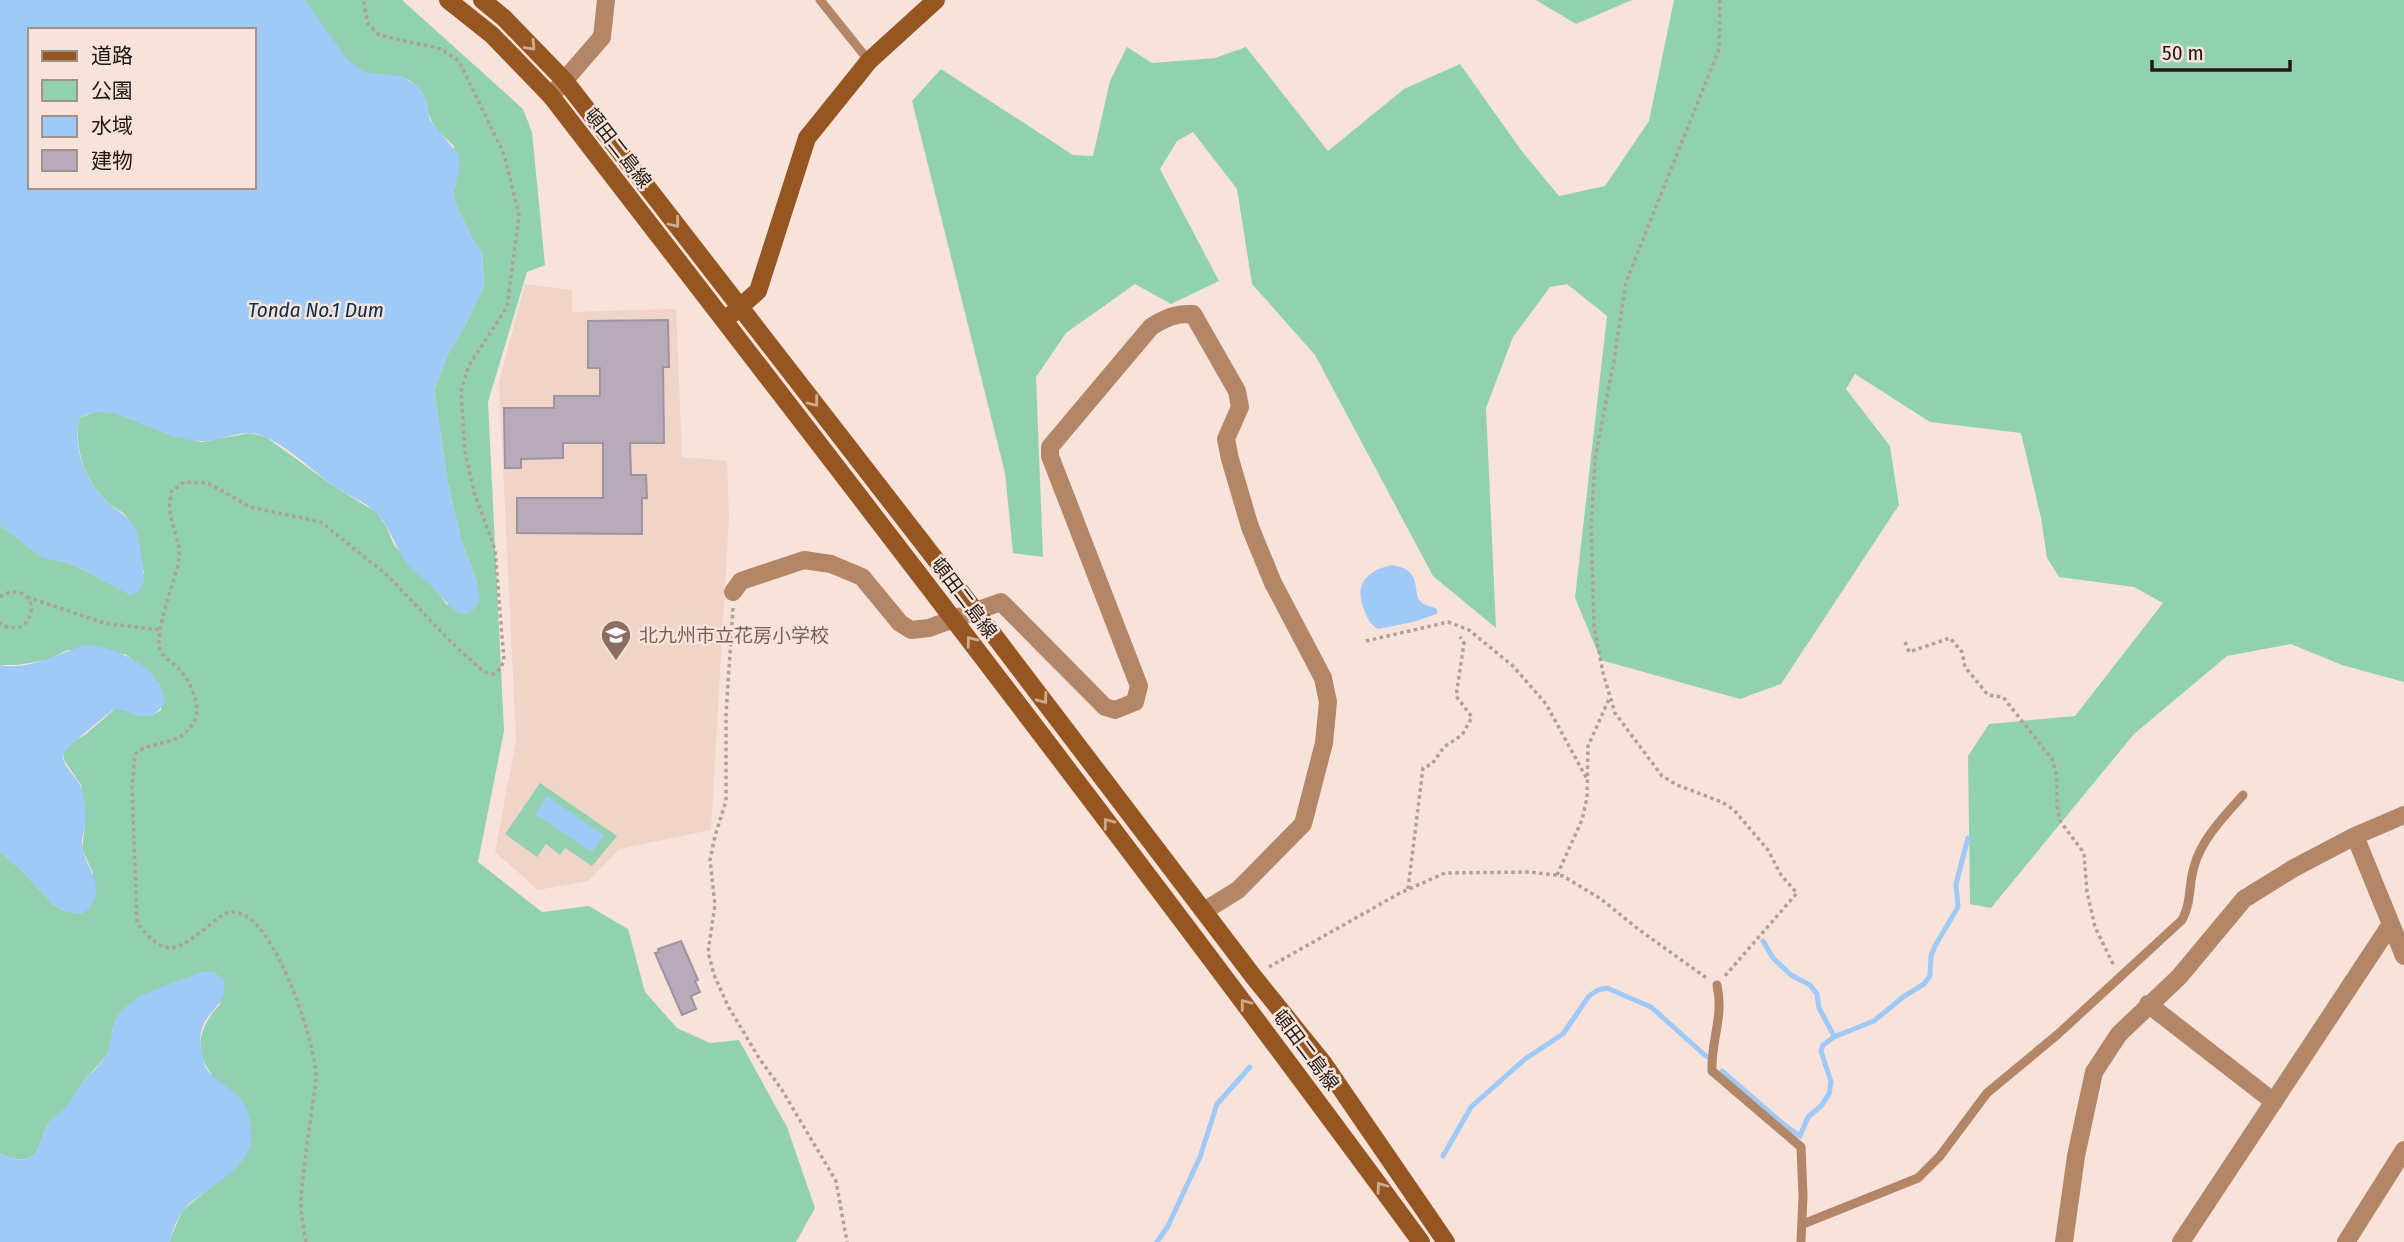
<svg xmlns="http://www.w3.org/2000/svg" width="2404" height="1242" font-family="'Fira Sans Condensed','Noto Sans JP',sans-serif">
  <rect width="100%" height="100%" fill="#f7e3da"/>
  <path fill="#f0d4c8" d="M525,284l47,6v22l104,-3 6,148 45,4 2,56 -18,313 -92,19 -31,32 -50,9 -43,-38 21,-111 -17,-359z"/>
  <path fill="#92d1b0" d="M305,0h97l121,109 9,23 13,133 -18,7 -39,130 16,329 -26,131 64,50 47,-6 39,23 17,63 32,36 33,15 29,-3 48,87 28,81 -19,34h-627l13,-31 25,-21 5,-115c-20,-26 -12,-50 9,-72l-109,26c1,29 -14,33 -30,54 -5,7 -8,16 -14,23 -6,7 -14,10 -20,18 -7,10 -6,26 -17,33 -10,6 -21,0 -31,-3v-302l20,17 34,36 11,6 16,3 12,-41 -11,-24 3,-25 -4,-39 -17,-25 -1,-7 4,-7 19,-12 30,-26c17,3 30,14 45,2l-1,-25 -20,-20 -15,-11 -57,-4 -21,10 -30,5h-17v-140l42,32 23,5 13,5 53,28 13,-22c-5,-19 -4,-41 -18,-57 -4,-5 -12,-8 -18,-13 -23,-22 -34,-54 -29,-85l19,-7 15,1 52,21 37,9 48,-9 16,4 66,48 44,27 10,14 8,19 46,50 7,10 30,-22 -16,-44 -13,-55 -14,-94 13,-34 20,-34 17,-36 -2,-33 -10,-15 -17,-35 -2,-11 3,-9 -2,-37c-9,-9 -20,-17 -24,-29 -4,-10 -4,-21 -12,-30 -17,-18 -38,-6 -56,-16 -25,-14 -41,-48 -57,-71z
    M1536,0h96l-56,24z
    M1674,0h730v682l-62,-17 -51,-21 -64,12 -93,78 -143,174 -21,-4 -2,-148 21,-32 86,-8 88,-113 -29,-16 -75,-10 -12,-19 -6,-40 -20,-85 -91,-11 -75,-48 -9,15 44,57 9,59 -118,179 -41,15 -139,-39 -26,-62 32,-282 -40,-32 -17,3 -37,50 -27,71 10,220 -63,-52 -118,-221 -63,-71 -15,-95 -44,-57 -16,9 -17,28 59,112 -48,23 -36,-20 -69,49 -30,44 7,180 -30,-4 -8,-80 -93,-372 29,-32 132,86 20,1 17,-75 17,-34 25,16 63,-5 31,-11 82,104 76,-62 56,-25 61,86 38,46 46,-10 44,-65z
    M540,783l77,53 -25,30 -27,-18 -5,7 -14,-11 -9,13 -32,-23z"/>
  <path fill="#9fc9f6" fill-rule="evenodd" d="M0,0h305l42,59 17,13 37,4 17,10 8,15 4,19 28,34 2,13 -7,26 2,10 17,35 10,15 2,33 -17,36 -20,34 -13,34 14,94 13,55 16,44 3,18c-15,25 -27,9 -40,-6 -10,-13 -25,-20 -34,-33 -11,-15 -17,-38 -31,-50 -11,-11 -28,-17 -41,-26 -21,-14 -58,-53 -85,-53 -16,0 -32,9 -47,8 -12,0 -26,-4 -37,-8 -30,-9 -55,-31 -86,-15 -6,31 6,63 29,85 10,9 22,14 28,26 3,8 8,45 8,54l-6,9 -8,3 -52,-28 -13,-5 -22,-4 -43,-33zM30,30h224v157h-224z
    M1392,565c33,5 19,29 29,37 4,4 11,4 16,7v5l-24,8 -35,7c-7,-4 -10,-9 -13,-17 -12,-26 0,-41 27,-47z
    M86,645c32,3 76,21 79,58l-12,13h-12l-25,-8c-7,4 -52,42 -53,46 -2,11 14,23 18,33 4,11 5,27 4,38 -1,7 -4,14 -3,21 2,17 16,30 14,47 -1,10 -6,16 -15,21l-16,-3 -11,-6 -34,-36 -20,-17v-187c29,6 59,-12 86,-20z
    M547,796l57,39 -12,17 -57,-38z
    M203,972h11l10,8c4,27 -18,29 -23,52 -2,7 1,18 2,26 3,29 48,26 48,72 0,5 0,11 -1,16 -9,28 -45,42 -65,62 -8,8 -12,24 -16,34h-169v-88c10,3 21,9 31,3 11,-7 10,-23 17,-33 6,-8 13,-11 19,-18 6,-6 10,-16 15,-23 7,-10 18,-16 24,-28 7,-13 4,-29 12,-40 16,-22 60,-34 85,-43z"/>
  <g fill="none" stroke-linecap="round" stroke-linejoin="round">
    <path stroke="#9fc9f6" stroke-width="5" d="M1763,941l10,17 18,17 19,10 7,9 2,14 15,28
      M1722,1071l60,52 18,13 8,-19 13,-11 8,-12 2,-12 -10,-31 2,-6 11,-8 40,-16 29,-24 21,-13 6,-8 1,-20 4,-10 23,-39 -2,-23 12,-46
      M1443,1156l28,-49 54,-48 38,-25 26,-38 9,-6 9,-2 44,19 56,50
      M1157,1242l11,-16 32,-69 17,-53 33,-37"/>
  </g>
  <path fill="#b7aab9" stroke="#9f92a1" stroke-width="2" d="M668,320l1,47h-6l1,76h-34l1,32h15l1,23h-5v36l-125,-1v-35h86v-55h-40v15l-42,1v9h-16l-1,-60h50v-12h46v-28h-12v-47z
    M681,941l17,39 -3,1 5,11 -9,4 5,13 -14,6 -27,-62 4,-1 -1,-3z"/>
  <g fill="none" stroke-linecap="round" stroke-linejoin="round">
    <path stroke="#b0a099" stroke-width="3.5" stroke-dasharray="3.5 3.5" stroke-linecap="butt" d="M1720,0l-1,49 -93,233 -12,78 -19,99 -4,69 3,98 9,47 12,40 47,63 15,9 45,17 12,8 34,40 13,25 16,18 -73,84
      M0,597c23,-17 45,12 21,30l-12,1 -9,-5
      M27,597l77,26 56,7
      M733,608l-7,106v87l-11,35 -5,24 5,45 -7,47 6,23 14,31 31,52 23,32 54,91 11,61
      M1366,641l82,-19 21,8 44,36 33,38 41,75
      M1905,642l4,10 41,-14 12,14 3,15 23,28 15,2 49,62 5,17v29l3,16 24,32 3,39 8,35 19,39
      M1557,875l25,-55 5,-22 1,-52 22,-49
      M1408,889l15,-121 9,-4 12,-17 18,-12 10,-18 -16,-21 8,-53 -4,-6
      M1269,967l131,-74 45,-20 84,-1 34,4 38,23 37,30 70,50
      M306,1242c-2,-14 -6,-29 -5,-42 2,-31 7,-61 11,-91 1,-10 4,-21 4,-32 0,-33 -42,-164 -82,-165 -10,0 -16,6 -23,12 -34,26 -44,37 -74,-1l-5,-136 3,-33c18,-15 46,-7 59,-32 8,-16 -3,-37 -12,-50 -7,-9 -18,-12 -22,-23 -6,-16 15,-69 19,-89 3,-16 -9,-35 -9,-52 -1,-5 1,-11 1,-16l13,-10 24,1 42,24 71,15 67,54 64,67 32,29 10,2 6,-5 4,-8 -9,-111 -21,-58 -9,-41 -4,-59 7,-25 39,-60 12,-92 -15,-61 -45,-93 -18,-12 -62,-14 -11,-11 -5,-24"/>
    <path stroke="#b38667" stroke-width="9" d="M820,0l49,61
      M1717,985c7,32 -6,54 -5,86l89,76 2,49 -2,46
      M1803,1224l115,-46 22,-22 47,-63 70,-58 125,-115c10,-19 6,-33 12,-53 6,-26 31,-52 49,-72"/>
    <path stroke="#b38667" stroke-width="18" d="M551,96l51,-59 4,-37
      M733,592l8,-11 63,-21 27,4 31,13 38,46 11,7 18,-2 72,-26 104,105 10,3 20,-8 4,-16 -89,-230v-9l101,-120c14,-9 25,-14 42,-13l44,77 3,16 -14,32 4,20 20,68 23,56 50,95 5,24 -4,41 -21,81 -65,66 -34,21
      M2355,836l49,120
      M2148,1004l126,98
      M2064,1242l12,-86 18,-84 25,-38 60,-57 65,-78 50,-31 61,-32 49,-21
      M2181,1242l210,-318
      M2346,1242l58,-92"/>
    <path stroke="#965621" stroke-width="18" d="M448,0l44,35 59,61c293,380 586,759 870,1146
      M482,0l22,18 61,63 412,532 276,363 71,88 122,178
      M732,314l26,-23 49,-153 62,-77 67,-61"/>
  </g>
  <defs><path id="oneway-chevron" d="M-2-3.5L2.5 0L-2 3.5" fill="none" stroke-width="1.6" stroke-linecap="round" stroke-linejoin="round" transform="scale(1.75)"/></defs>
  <g stroke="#d0ab90">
    <use href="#oneway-chevron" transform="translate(531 46) rotate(46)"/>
    <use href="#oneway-chevron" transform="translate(675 223) rotate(52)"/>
    <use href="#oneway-chevron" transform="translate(814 402) rotate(52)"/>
    <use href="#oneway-chevron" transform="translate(971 641) rotate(-127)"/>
    <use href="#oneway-chevron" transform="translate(1043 699) rotate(53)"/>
    <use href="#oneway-chevron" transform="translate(1108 823) rotate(-127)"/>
    <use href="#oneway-chevron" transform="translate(1245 1004) rotate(-127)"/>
    <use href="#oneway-chevron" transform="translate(1381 1187) rotate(-126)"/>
  </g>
  <defs>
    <g id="school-pin" transform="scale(1.575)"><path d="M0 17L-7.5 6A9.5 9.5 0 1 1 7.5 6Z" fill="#8d6e63" stroke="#f7e3da"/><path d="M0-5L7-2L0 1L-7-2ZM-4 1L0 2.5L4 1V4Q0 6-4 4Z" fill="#fff"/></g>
  </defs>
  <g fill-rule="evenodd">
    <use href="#school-pin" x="616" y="635"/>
  </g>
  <g text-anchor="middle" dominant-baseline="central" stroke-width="5" stroke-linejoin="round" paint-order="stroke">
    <g font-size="19" fill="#201916" stroke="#f7e3da">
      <text transform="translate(618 148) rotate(52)">頓田二島線</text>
      <text transform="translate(964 598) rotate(53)">頓田二島線</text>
      <text transform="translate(1306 1050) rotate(53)">頓田二島線</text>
    </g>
    <g font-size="19" fill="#785e54" stroke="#f7e3da" text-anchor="start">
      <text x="639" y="635">北九州市立花房小学校</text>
    </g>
    <g font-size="21" font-style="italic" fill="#082f52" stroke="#f7e3da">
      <text x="316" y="310">Tonda No.1 Dum</text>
    </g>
  </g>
  <rect x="28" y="28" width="228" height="161" fill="#f7e3da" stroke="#a1928c" stroke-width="2"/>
  <rect x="42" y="51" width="35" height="10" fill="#965621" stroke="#a1928c" stroke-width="2"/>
  <text x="91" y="63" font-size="21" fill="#201916">道路</text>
  <rect x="42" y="80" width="35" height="21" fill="#92d1b0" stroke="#a1928c" stroke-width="2"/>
  <text x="91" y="98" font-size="21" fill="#201916">公園</text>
  <rect x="42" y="116" width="35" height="21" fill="#9fc9f6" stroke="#a1928c" stroke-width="2"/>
  <text x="91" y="133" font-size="21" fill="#201916">水域</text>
  <rect x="42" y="150" width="35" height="21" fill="#b7aab9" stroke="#a1928c" stroke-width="2"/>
  <text x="91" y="168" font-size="21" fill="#201916">建物</text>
  <path d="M2152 60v10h138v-10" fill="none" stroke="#201916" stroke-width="3.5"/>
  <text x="2162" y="60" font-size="21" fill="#201916" stroke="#f7e3da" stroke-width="5" paint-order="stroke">50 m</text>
</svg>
